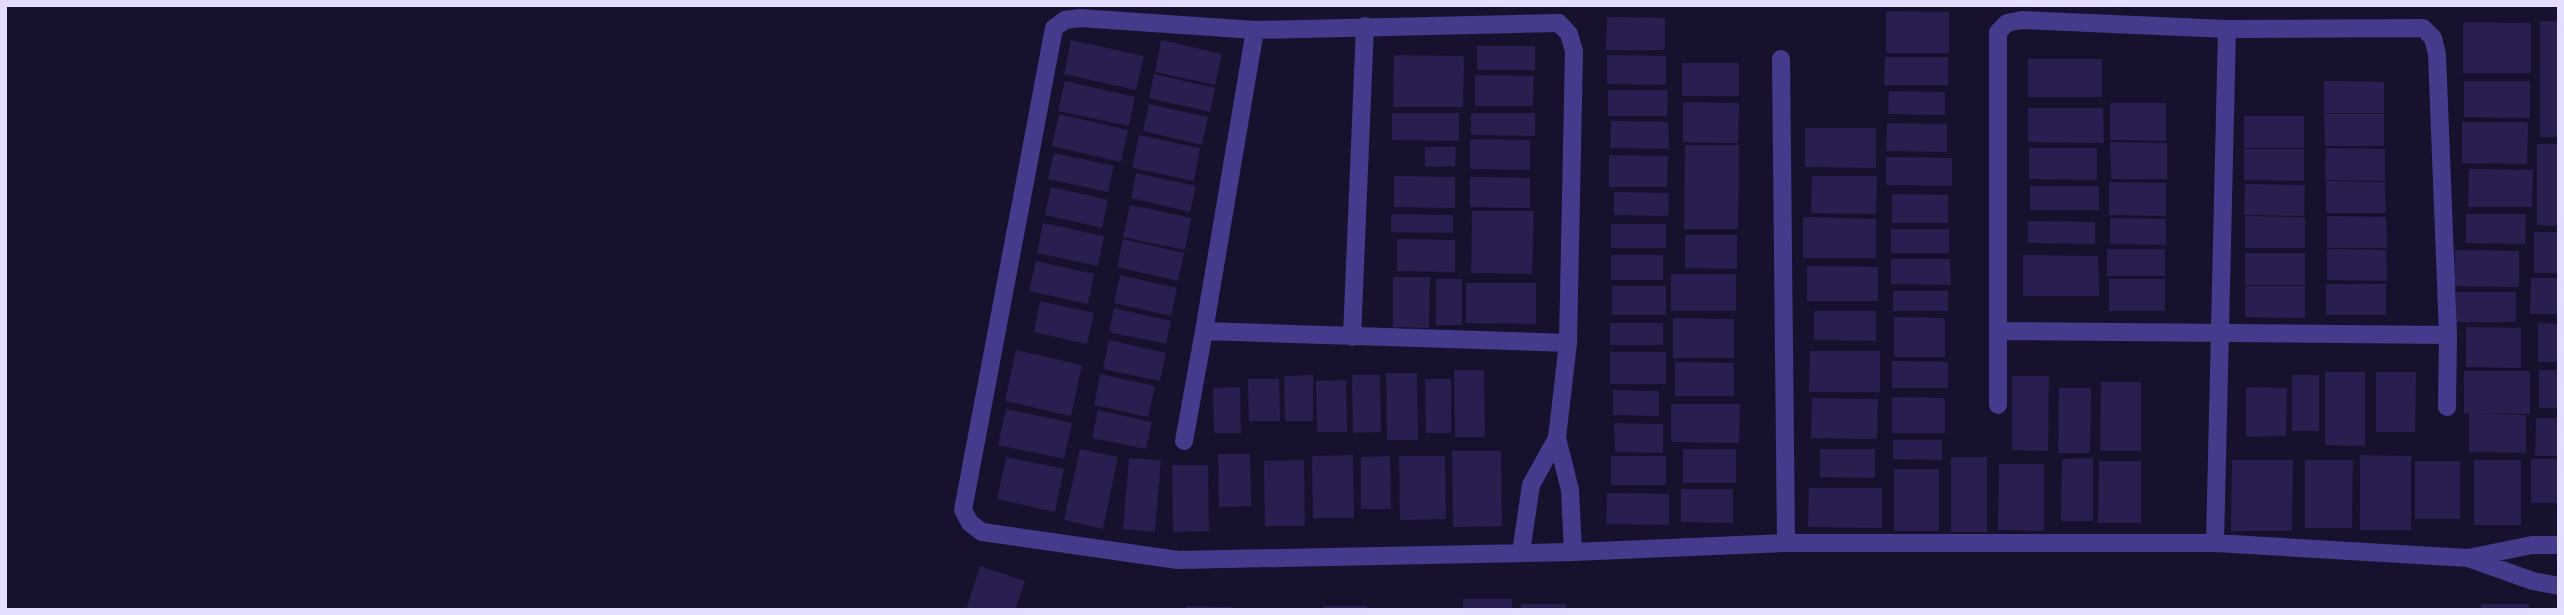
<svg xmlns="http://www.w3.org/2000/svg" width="2564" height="615" font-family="Overpass,sans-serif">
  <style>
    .building { fill: #2a1d4f }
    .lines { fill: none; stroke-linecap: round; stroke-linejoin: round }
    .minor { stroke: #443b8d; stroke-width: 18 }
  </style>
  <rect width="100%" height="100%" fill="#18112d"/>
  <path class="building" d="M1886 11 1949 12V53H1886Z
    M1607 17 1665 18V50H1606Z
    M2540 21H2559V137H2540Z
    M2463 22 2531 23V73H2463Z
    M1071 40 1144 56 1136 90 1064 74Z
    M1161 40 1222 54 1215 85 1155 72Z
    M1477 46H1535V70H1477Z
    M1394 55 1464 56 1463 107H1393Z
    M1607 55 1666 56V85L1607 84Z
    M1885 57H1948V85H1884Z
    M2028 59H2102V97H2028Z
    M1682 63H1739V96H1682Z
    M1154 74 1215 88 1210 112 1149 98Z
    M1475 75 1534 76 1533 106H1475Z
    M1065 81 1135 97 1129 126 1058 111Z
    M2324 81 2384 82V113H2324Z
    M2464 81H2530V118L2464 117Z
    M1608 90H1668L1667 116H1608Z
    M1889 91 1945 92V115L1888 114Z
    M1683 102 1739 103 1738 143 1683 142Z
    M2110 103H2166V141L2110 140Z
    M1149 104 1208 117 1202 145 1143 131Z
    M2028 108H2103L2104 143 2028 142Z
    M1392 113H1459V141L1392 140Z
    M1471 113H1535V136L1471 135Z
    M1059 114 1128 130 1121 162 1052 146Z
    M2324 114H2384V146H2325Z
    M2244 116H2304V148H2244Z
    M1611 121 1668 122 1669 149 1610 148Z
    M2462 122H2528L2527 164 2462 163Z
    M1887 123 1947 124V152L1886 151Z
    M1805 128H1876V168L1805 167Z
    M1139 135 1200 148 1194 181 1132 168Z
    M1470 139 1530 140V170L1470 169Z
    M2110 142 2167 143V179H2111Z
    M2537 144H2559V226L2537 225Z
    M1685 145H1739L1738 229H1684Z
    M1425 147H1456L1455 166 1425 167Z
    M2029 148H2097V180L2029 179Z
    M2326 148 2385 149V181L2325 180Z
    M2244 149H2304V181L2244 180Z
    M1054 153 1114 166 1108 192 1048 179Z
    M1609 155 1668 156 1667 187H1609Z
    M1886 157 1952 158V186L1886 185Z
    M2469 169 2533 170 2532 207H2468Z
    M1136 173 1196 186 1190 212 1131 198Z
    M1394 176 1455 177V208L1394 207Z
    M1812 176H1877L1876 214 1811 213Z
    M1470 177 1530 178V208L1470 207Z
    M2326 181 2385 182 2386 213H2326Z
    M2109 182 2166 183V216L2109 215Z
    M2245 184 2305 185 2304 216 2244 215Z
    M2030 186H2099V210H2030Z
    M1051 187 1108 200 1102 228 1045 215Z
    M1614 192 1669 193 1668 216 1614 215Z
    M1892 194 1948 195V223H1892Z
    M1130 205 1191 218 1185 250 1123 237Z
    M1472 211H1534L1532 274 1471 273Z
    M1391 214 1453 215V233L1391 232Z
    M2466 214H2526L2525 244 2466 243Z
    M2245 216 2305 217V248H2245Z
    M2327 216 2386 217 2387 248H2327Z
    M1803 217 1876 219V258H1803Z
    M2110 218 2166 219V245L2110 244Z
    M2028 221 2095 222V244L2028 243Z
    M1043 223 1104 236 1098 266 1037 253Z
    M1611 224H1666V248H1611Z
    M1891 229H1949V253H1891Z
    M2534 232H2559V273H2534Z
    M1685 235H1737V269L1685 268Z
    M1123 239 1184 253 1178 281 1117 267Z
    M1397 239 1455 240V272L1397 271Z
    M2107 249H2165V276H2107Z
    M2327 249 2386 250 2387 281 2327 280Z
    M2455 250 2519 251V287L2454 286Z
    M2245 253H2305V285H2245Z
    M1611 255H1663V280H1611Z
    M2023 255 2098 256 2099 296H2023Z
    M1891 259H1950L1951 285 1891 284Z
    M1036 261 1094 274 1088 304 1029 291Z
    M1807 266 1878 267V301H1807Z
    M1671 274H1736V311H1671Z
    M1120 275 1177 288 1171 316 1114 303Z
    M1393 277H1430L1429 328 1393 327Z
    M2531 278H2559V314H2530Z
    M1436 279H1462V325H1436Z
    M2109 279H2165V311H2109Z
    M1466 283H1536V324L1466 323Z
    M2326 284H2386V315H2326Z
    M1612 286H1666V315H1612Z
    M2245 286H2305V318L2245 317Z
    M1893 291H1948V311H1893Z
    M2456 292H2516V322H2456Z
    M1040 301 1094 313 1087 344 1034 332Z
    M1114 308 1171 321 1166 344 1109 332Z
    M1814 311H1876V341L1814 340Z
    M1894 317 1945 318V357H1894Z
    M1673 318 1734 319V358H1673Z
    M1610 323H1663V345H1610Z
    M2538 323 2559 324V362H2538Z
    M2466 327 2521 328V368L2466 367Z
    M1109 340 1166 353 1160 381 1103 369Z
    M1016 350 1082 365 1071 416 1005 401Z
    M1810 351H1880V392H1809Z
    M1610 352H1666V384H1610Z
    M1892 361 1948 362V388H1892Z
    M1675 362 1734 363V396H1675Z
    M1454 370H1484L1485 437H1455Z
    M2539 370H2559V408H2539Z
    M2464 371H2530V414L2472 413 2526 415V453L2469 452V413H2464Z
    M2325 372H2365V446L2325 445Z
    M2376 372H2416L2415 432H2376Z
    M1386 373H1417L1418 440H1387Z
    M1100 374 1155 386 1148 417 1094 405Z
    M1313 375V421H1285L1284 376Z
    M1352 375H1380L1381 432 1353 433Z
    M2292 375H2319V431H2292Z
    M2012 376H2049L2048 451 2012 450Z
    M1248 379H1279L1280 421H1249Z
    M1425 379H1451V433H1426Z
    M1346 380 1347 432H1317L1316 381Z
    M2101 382H2141V451H2100Z
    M1240 387 1241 433H1214L1213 388Z
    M2246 387 2287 388 2286 436 2246 437Z
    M2059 388H2091L2090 453H2058Z
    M1613 390 1659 391V416L1613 415Z
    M1892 397 1945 398V433H1892Z
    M1812 398 1878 399 1877 439 1811 438Z
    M1671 404H1740L1739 443 1671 442Z
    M1006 409 1072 423 1064 459 998 445Z
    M1098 410 1152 422 1146 449 1092 438Z
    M2536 418H2559V456H2535Z
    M1614 423 1663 424V453L1615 452Z
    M1893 440H1942V460L1893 459Z
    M1080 449 1118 457 1103 529 1064 520Z
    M1683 449H1736V483H1683Z
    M1820 449H1875V478L1820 477Z
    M1452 451H1501L1502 526 1453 527Z
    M1218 454H1250L1251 506 1219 507Z
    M1353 455 1354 518H1313L1312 456Z
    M2360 455 2411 456V530H2360Z
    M1390 456 1391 509H1361V457Z
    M1399 456H1445L1446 519 1400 520Z
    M1611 456H1666V485H1611Z
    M1006 457 1064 469 1055 512 997 499Z
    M1951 457H1987V532H1951Z
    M1129 458 1161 460 1155 532 1123 529Z
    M2093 458V521H2061L2062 459Z
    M2531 459H2559V503H2531Z
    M1304 460 1305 526H1265L1264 461Z
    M2232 460H2293L2292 531H2231Z
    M2305 460H2353L2352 528H2305Z
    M2474 460H2521V525H2474Z
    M2099 461H2141V523H2098Z
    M2415 461H2460V519H2415Z
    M1999 464H2044V531L1998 530Z
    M1172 465H1208L1209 531 1173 532Z
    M1894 469H1939V531H1894Z
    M1809 488H1882V528L1808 527Z
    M1681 489H1733V523L1681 522Z
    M1607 493 1669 494V525L1606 524Z
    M980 566 1025 581 1015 610H966Z
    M1463 599H1512V610H1463Z
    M1521 604H1566V610H1521Z
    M2481 604H2529V610H2481Z
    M1186 606 1232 607V610H1186Z
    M1323 606H1367V610H1323Z"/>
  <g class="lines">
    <path class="minor" d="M1255 30 1204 331 1568 343
      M1781 59 1786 543
      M1999 331 2448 335
      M1352 337 1365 26
      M1998 405V32L2007 23 2022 20 2227 29 2423 28 2433 38 2437 54 2448 335 2447 407
      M1184 441 1204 331
      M2215 543 2227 29
      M1521 552 1531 485 1557 438
      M1573 552 1570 490 1557 438 1568 343 1574 51 1569 34 1559 23 1255 30 1080 18 1065 20 1054 28 963 510 970 523 982 532 1178 560 1573 552 1786 543H2215L2468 558 2532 545H2559
      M2468 558 2533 581 2559 586"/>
  </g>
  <rect width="2564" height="615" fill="none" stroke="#e4ddff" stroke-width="14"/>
</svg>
